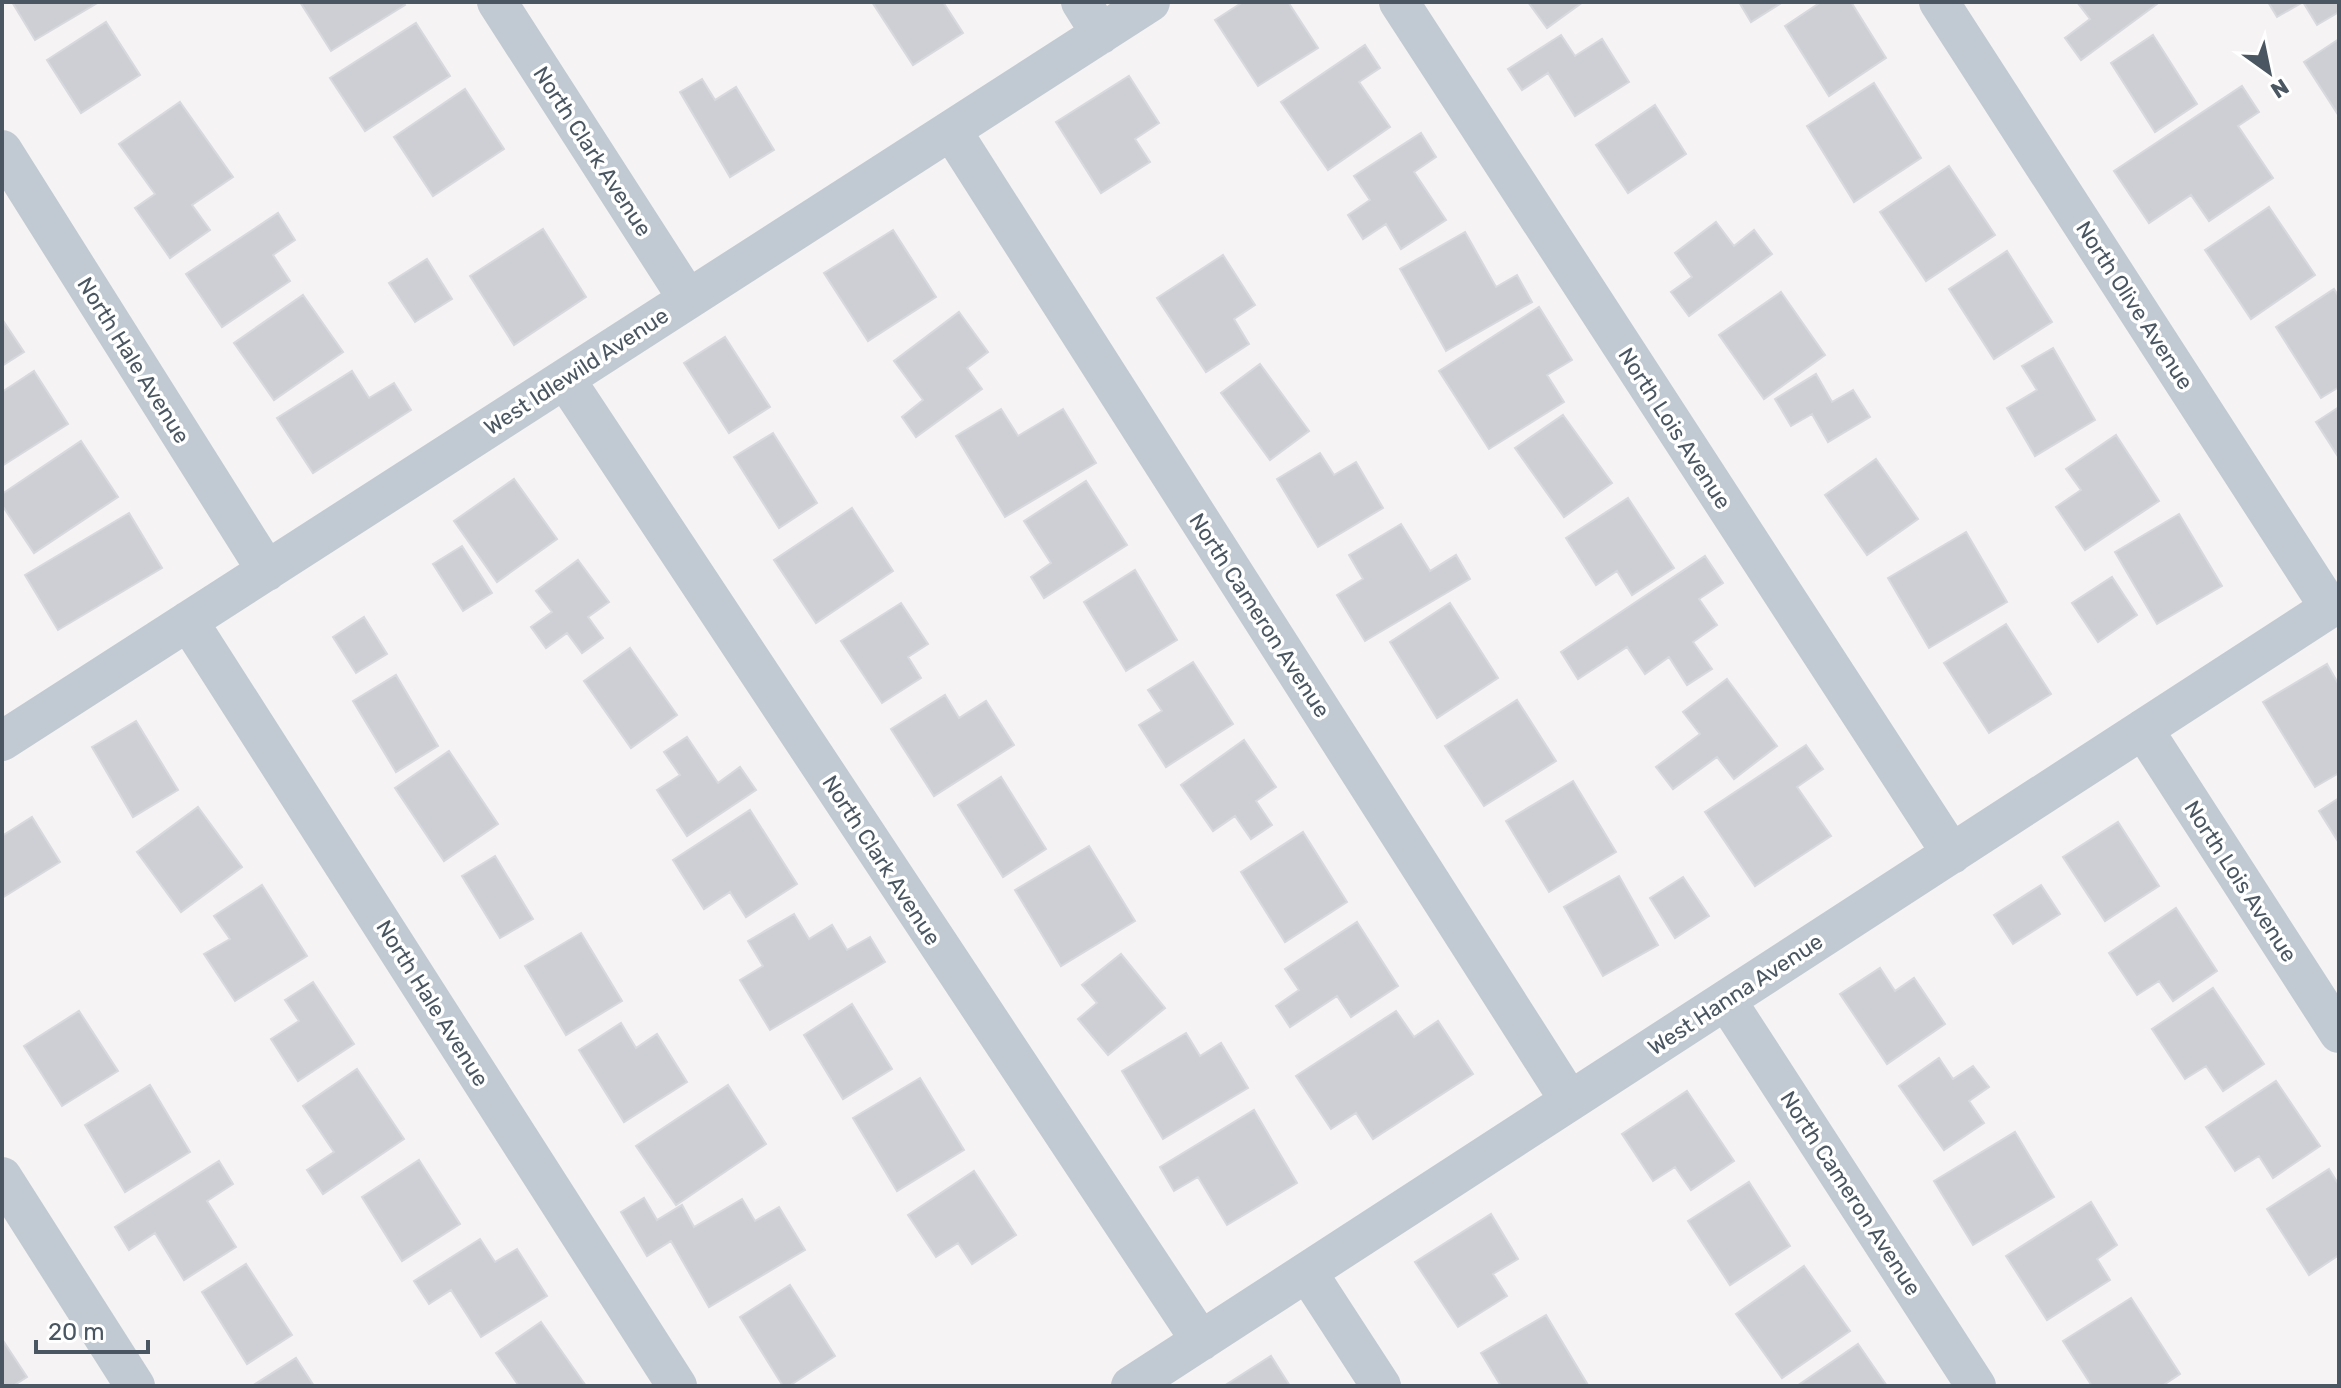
<svg xmlns="http://www.w3.org/2000/svg" width="2341" height="1388" font-family="Rubik,sans-serif">
  <style>
    .building { fill: #cdcfd5; stroke: #d7d9de; stroke-width: 2 }
    .lines { fill: none; stroke-linecap: round; stroke-linejoin: round }
    .minor { stroke: #c1cad2; stroke-width: 40 }
    .labels { text-anchor: middle; stroke-width: 7; stroke-linejoin: round; paint-order: stroke }
    .street-label { font-size: 22px; fill: #4a5661; stroke: #fff }
  </style>
  <rect width="100%" height="100%" fill="#f5f3f3"/>
  <path class="building" d="M12 2H99L35 40Z
    M300 2H403L405 5 331 51Z
    M872 2H943L963 33 913 65Z
    M1243 2H1288L1318 48 1258 86 1215 20Z
    M1528 2H1583L1547 28Z
    M1739 2H1783L1751 22Z
    M1821 2H1851L1886 58 1829 96 1785 26Z
    M2077 2H2156L2157 4 2081 60 2065 38 2090 19Z
    M2268 2H2303L2277 17Z
    M2303 2H2339V12L2317 25Z
    M106 22 140 75 81 113 47 60Z
    M416 23 450 76 365 131 330 78Z
    M1561 35 1575 56 1602 39 1629 82 1575 116 1548 73 1522 90 1508 69Z
    M2153 35 2197 104 2155 132 2111 63Z
    M2339 39V116L2304 62Z
    M1365 45 1380 68 1359 82 1390 127 1328 170 1281 102Z
    M1129 76 1159 123 1135 139 1150 162 1101 193 1056 122Z
    M702 79 715 100 736 87 774 150 730 177 680 92Z
    M1874 83 1921 158 1854 202 1807 126Z
    M2242 86 2259 112 2238 126 2273 178 2209 221 2191 195 2149 223 2114 171Z
    M465 89 504 149 433 196 394 137Z
    M180 102 233 177 192 205 210 230 170 258 135 208 155 194 119 144Z
    M1655 105 1686 154 1628 193 1596 145Z
    M1421 133 1436 157 1414 172 1446 220 1401 249 1386 224 1363 239 1348 215 1370 200 1354 176Z
    M1949 166 1995 235 1926 281 1880 212Z
    M2269 207 2315 275 2251 319 2205 250Z
    M278 213 295 240 273 255 290 281 222 327 186 274Z
    M1716 222 1734 246 1754 230 1772 254 1689 316 1671 292 1692 277 1675 253Z
    M543 229 586 297 514 345 470 276Z
    M893 230 936 297 868 341 824 273Z
    M1465 232 1496 287 1517 275 1532 302 1446 351 1400 269Z
    M2007 251 2052 322 1994 359 1949 289Z
    M1223 255 1255 305 1234 319 1249 344 1206 372 1157 298Z
    M427 259 452 299 415 322 389 283Z
    M2334 289 2339 297V387L2321 398 2276 327Z
    M1781 292 1825 355 1764 399 1719 335Z
    M303 295 343 352 274 400 234 343Z
    M1539 307 1572 360 1547 375 1564 402 1489 449 1439 371Z
    M959 312 988 352 967 368 982 389 916 437 902 417 923 400 894 361Z
    M2 319 24 352 2 366Z
    M725 337 770 407 729 433 684 363Z
    M2053 348 2095 420 2035 456 2007 408 2037 390 2022 366Z
    M1260 364 1309 431 1270 460 1221 393Z
    M34 371 68 424 2 466V392Z
    M352 371 369 398 394 383 411 410 313 473 277 418Z
    M1816 374 1832 402 1853 390 1870 417 1828 442 1812 414 1791 426 1775 399Z
    M2339 407V458L2316 422Z
    M1001 409 1018 436 1063 409 1096 463 1005 517 956 436Z
    M1563 415 1612 483 1564 517 1515 448Z
    M773 433 817 503 779 528 734 457Z
    M2116 435 2159 501 2085 550 2056 507 2081 490 2066 469Z
    M81 441 118 497 34 553 2 505V494Z
    M1320 453 1334 475 1356 462 1383 508 1318 547 1277 479Z
    M1876 459 1918 519 1867 555 1825 495Z
    M514 479 557 539 497 582 454 521Z
    M1086 481 1127 545 1044 598 1031 577 1051 563 1024 521Z
    M1628 498 1674 568 1632 595 1617 571 1596 585 1566 538Z
    M852 508 893 571 816 623 774 560Z
    M129 513 162 568 58 630 25 575Z
    M2179 514 2222 586 2157 624 2115 552Z
    M1401 524 1430 571 1456 555 1470 579 1365 641 1337 595 1363 579 1349 555Z
    M1966 532 2007 602 1929 648 1888 578Z
    M462 546 492 593 463 611 433 564Z
    M1705 556 1723 583 1699 599 1717 625 1693 642 1712 669 1687 685 1669 657 1645 674 1627 647 1578 679 1561 652Z
    M578 560 609 602 588 617 603 638 582 653 567 633 546 648 531 627 552 612 536 591Z
    M1135 570 1177 640 1126 671 1084 602Z
    M2112 577 2137 615 2098 642 2072 603Z
    M901 603 928 644 908 657 921 678 882 703 841 641Z
    M1450 603 1498 678 1437 718 1390 642Z
    M364 617 387 654 356 673 333 637Z
    M2006 624 2051 694 1989 733 1944 663Z
    M630 648 677 715 631 748 584 681Z
    M1193 662 1233 724 1166 767 1139 725 1162 711 1148 690Z
    M2327 664 2339 685V773L2315 787 2263 702Z
    M396 675 438 746 396 772 353 701Z
    M1727 679 1777 746 1734 779 1717 757 1673 789 1656 767 1700 734 1683 712Z
    M945 695 959 718 986 701 1014 745 934 796 891 729Z
    M1517 700 1556 761 1484 806 1445 746Z
    M136 721 178 790 133 817 92 747Z
    M687 737 718 783 740 767 756 790 687 836 657 790 680 775 664 752Z
    M1244 740 1276 787 1256 801 1272 825 1251 839 1235 816 1213 831 1181 785Z
    M1806 745 1823 769 1797 787 1831 836 1755 886 1705 812Z
    M449 751 498 824 444 861 395 788Z
    M1001 777 1046 849 1003 877 958 805Z
    M1573 781 1616 852 1549 892 1506 821Z
    M2339 798V843L2319 811Z
    M198 807 242 867 181 912 137 852Z
    M750 810 797 884 746 917 730 892 704 909 673 860Z
    M32 817 60 862 2 898V836Z
    M2118 822 2159 886 2105 921 2063 857Z
    M1303 832 1347 902 1285 942 1241 872Z
    M1089 846 1135 921 1061 966 1015 890Z
    M495 856 533 919 500 938 462 876Z
    M1619 876 1658 945 1603 976 1564 907Z
    M1683 877 1709 916 1675 938 1650 898Z
    M262 885 307 956 235 1001 204 954 230 939 214 916Z
    M2041 885 2060 914 2013 944 1994 915Z
    M2176 908 2217 971 2173 1001 2159 981 2137 995 2109 953Z
    M794 914 809 939 832 925 847 950 870 937 885 962 770 1030 740 980 763 966 748 941Z
    M1357 922 1398 986 1351 1017 1337 996 1290 1027 1276 1006 1299 990 1285 969Z
    M581 933 622 1001 566 1035 525 966Z
    M1121 954 1165 1008 1108 1055 1078 1019 1097 1003 1082 985Z
    M1880 968 1895 991 1914 978 1945 1024 1887 1064 1840 994Z
    M313 982 354 1044 298 1081 271 1039 299 1021 285 1000Z
    M2213 988 2264 1064 2223 1091 2206 1066 2185 1079 2152 1029Z
    M852 1004 892 1069 843 1099 804 1035Z
    M79 1011 118 1071 62 1106 24 1046Z
    M1396 1011 1414 1037 1438 1021 1473 1074 1373 1139 1356 1113 1331 1129 1296 1076Z
    M621 1023 636 1048 657 1034 687 1082 624 1122 579 1050Z
    M1186 1033 1200 1056 1221 1043 1248 1088 1163 1139 1122 1071Z
    M1939 1058 1953 1079 1973 1066 1989 1087 1969 1101 1984 1123 1944 1150 1899 1086Z
    M357 1069 404 1139 323 1194 307 1170 334 1152 303 1106Z
    M920 1078 964 1150 897 1191 853 1118Z
    M2276 1081 2320 1146 2273 1178 2259 1156 2235 1171 2206 1127Z
    M150 1085 190 1152 125 1192 85 1125Z
    M728 1085 766 1144 676 1205 636 1146Z
    M1687 1091 1734 1161 1691 1190 1675 1167 1653 1181 1622 1134Z
    M1254 1110 1297 1183 1227 1225 1198 1177 1174 1191 1160 1167Z
    M2015 1132 2054 1197 1973 1245 1934 1181Z
    M419 1160 460 1224 402 1261 362 1197Z
    M219 1161 233 1184 207 1201 236 1247 184 1280 155 1233 129 1250 115 1227Z
    M2329 1169 2339 1185V1255L2309 1275 2267 1209Z
    M974 1171 1016 1235 972 1264 958 1243 936 1257 908 1215Z
    M1749 1182 1790 1246 1730 1285 1688 1221Z
    M644 1198 657 1220 682 1205 694 1227 742 1199 755 1221 779 1207 805 1250 709 1307 671 1241 647 1256 621 1212Z
    M2091 1202 2117 1245 2097 1259 2110 1280 2047 1320 2006 1256Z
    M1491 1214 1518 1259 1493 1274 1507 1296 1458 1327 1415 1262Z
    M480 1239 495 1262 517 1249 547 1296 481 1337 451 1290 429 1304 414 1281Z
    M246 1264 292 1335 247 1364 202 1292Z
    M1804 1266 1850 1331 1782 1378 1736 1314Z
    M790 1285 835 1356 789 1386H783L740 1317Z
    M2131 1298 2180 1374 2162 1386H2092L2063 1341Z
    M1546 1315 1588 1385 1501 1386 1481 1353Z
    M541 1322 586 1386H519L496 1353Z
    M2 1339 27 1377 13 1386H2Z
    M1858 1344 1887 1386H1797Z
    M1271 1356 1290 1386H1224Z
    M296 1358 314 1386H252Z"/>
  <g class="lines">
    <path class="minor" d="M497 2 688 299
      M1081 2 1101 34
      M1399 2 1952 854
      M1939 2 2330 608
      M951 130 1570 1101
      M2 150 267 571
      M565 379 1201 1341
      M188 621 677 1386
      M2143 729 2339 1033
      M2 741 1150 2
      M1726 1000 1976 1386
      M2 1177 135 1386
      M1307 1272 1381 1386
      M1131 1386 2339 602"/>
  </g>
  <g class="labels">
    <g class="street-label">
      <text transform="translate(593 151) rotate(57)" y="8">North Clark Avenue</text>
      <text transform="translate(2135 305) rotate(57)" y="8">North Olive Avenue</text>
      <text transform="translate(134 360) rotate(58)" y="8">North Hale Avenue</text>
      <text transform="translate(576 371) rotate(-33)" y="8">West Idlewild Avenue</text>
      <text transform="translate(1675 428) rotate(57)" y="8">North Lois Avenue</text>
      <text transform="translate(1260 615) rotate(57)" y="8">North Cameron Avenue</text>
      <text transform="translate(882 860) rotate(57)" y="8">North Clark Avenue</text>
      <text transform="translate(2241 881) rotate(57)" y="8">North Lois Avenue</text>
      <text transform="translate(1735 994) rotate(-33)" y="8">West Hanna Avenue</text>
      <text transform="translate(433 1003) rotate(58)" y="8">North Hale Avenue</text>
      <text transform="translate(1851 1193) rotate(57)" y="8">North Cameron Avenue</text>
    </g>
  </g>
  <rect width="2341" height="1388" fill="none" stroke="#4a5661" stroke-width="8"/>
  <g transform="translate(2269 72) rotate(147)" stroke="#ffffff" stroke-width="6" paint-order="stroke">
  <path d="M0-6L14 30L0 20L-14 30Z" fill="#4a5661"/>
  <text y="-12" font-size="22" font-weight="bold" text-anchor="middle" fill="#4a5661">N</text>
  </g>
  <path d="M36 1340v12h112v-12" fill="none" stroke="#4a5661" stroke-width="4"/>
  <text x="48" y="1340" font-size="24" fill="#4a5661" stroke="#ffffff" stroke-width="6" paint-order="stroke">20 m</text>
</svg>
